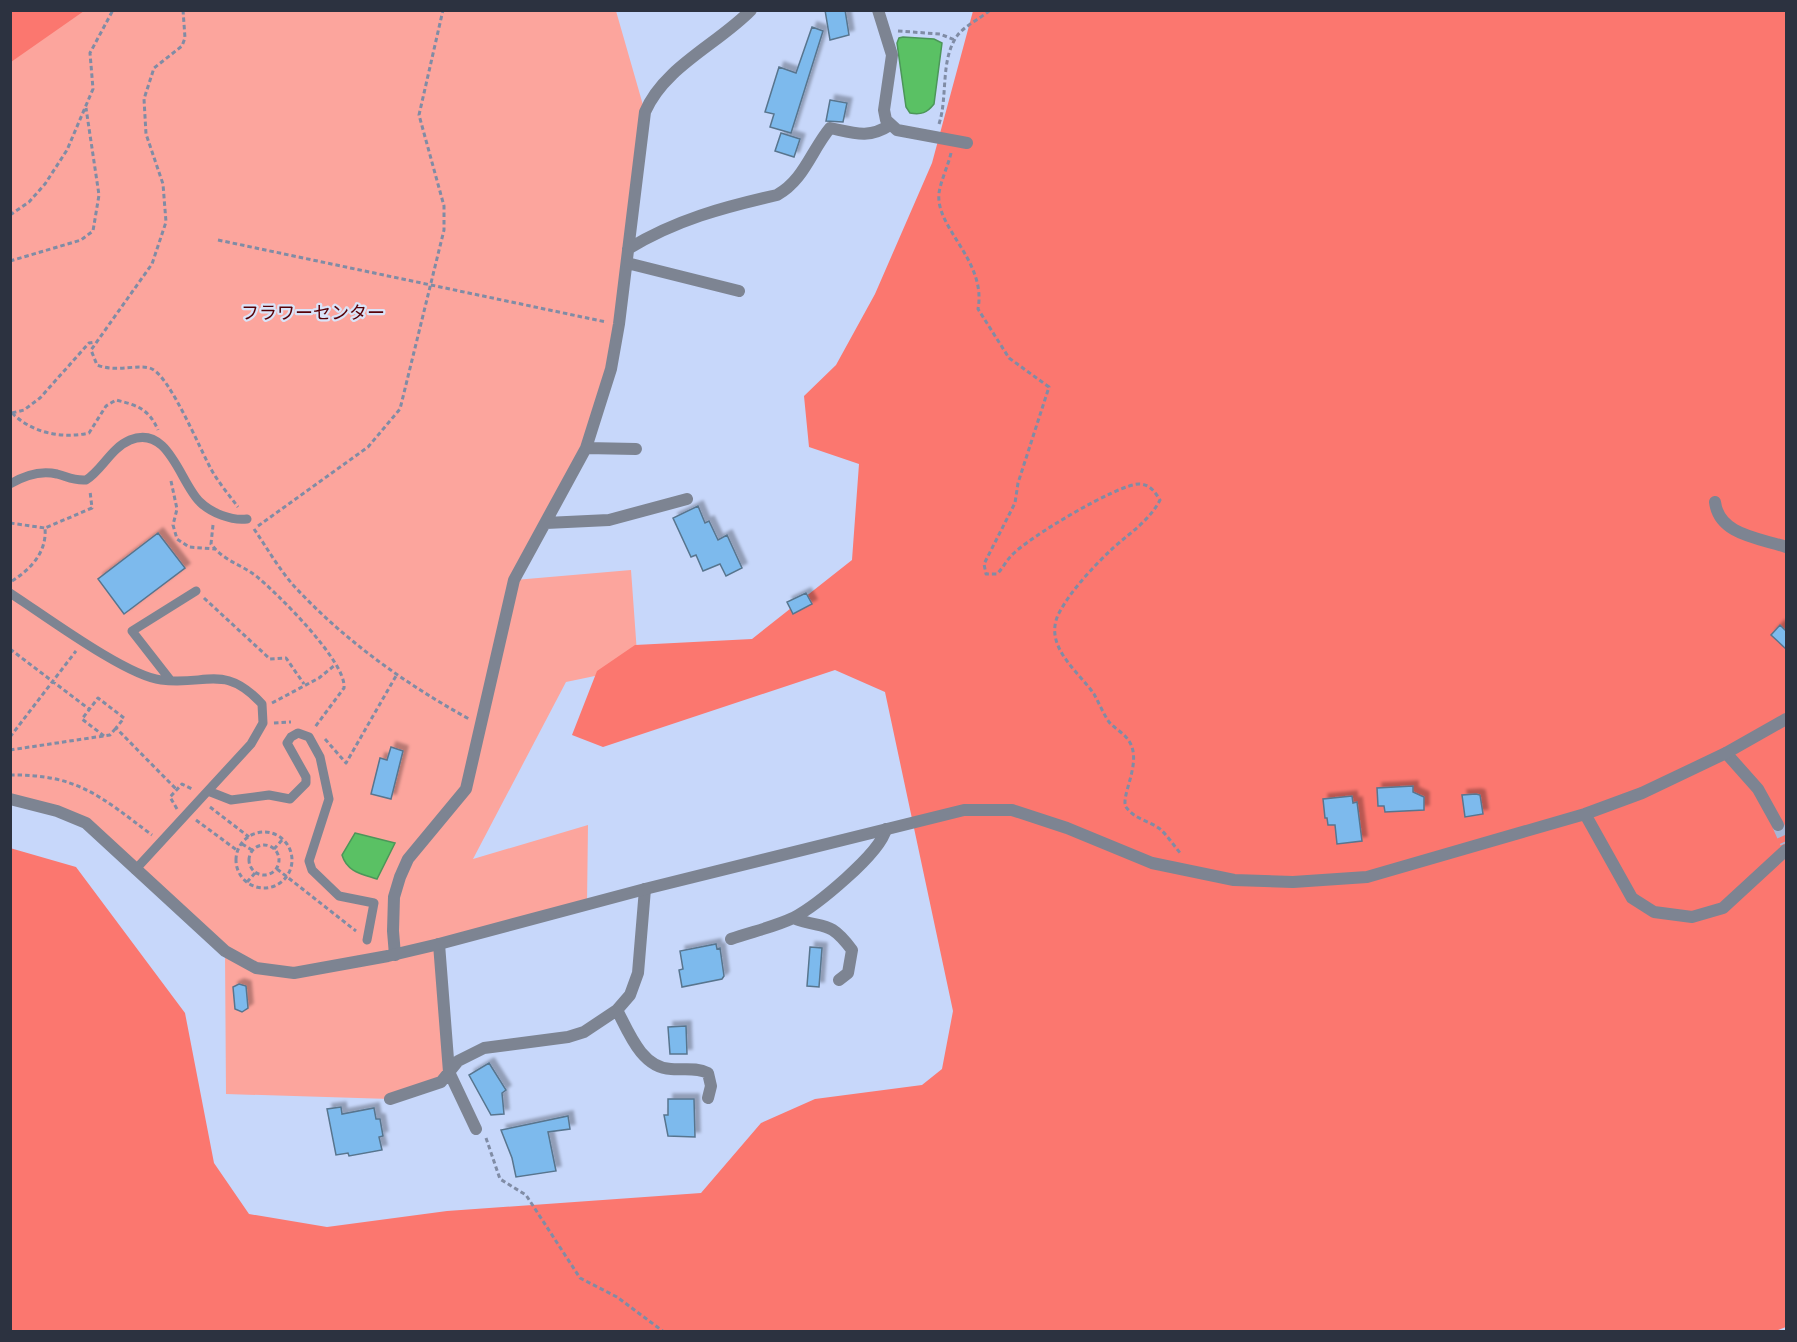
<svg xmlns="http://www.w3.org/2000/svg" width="1797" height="1342" font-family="'Space Grotesk','Noto Sans JP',sans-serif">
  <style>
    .green { fill: #fca59d }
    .forest { fill: #fb776f }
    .water { fill: #5ac164; stroke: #4c9659; stroke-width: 1.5 }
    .building { fill: #7dbaed; stroke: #58758e; stroke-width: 1.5; filter: url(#shadow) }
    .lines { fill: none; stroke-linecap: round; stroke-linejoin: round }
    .minor-tunnel { stroke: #a8b6d5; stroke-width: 12; stroke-dasharray: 12 6; stroke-linecap: butt }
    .path { stroke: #808ca5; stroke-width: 3; stroke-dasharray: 4.5 3; stroke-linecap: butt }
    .service { stroke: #7d8492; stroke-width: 9 }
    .minor { stroke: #7d8492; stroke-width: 12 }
    .tertiary { stroke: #7d8492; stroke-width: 12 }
    .labels { text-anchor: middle; stroke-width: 4.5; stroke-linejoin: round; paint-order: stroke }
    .park-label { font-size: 18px; fill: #570208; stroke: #dae4f9 }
  </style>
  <defs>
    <filter id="shadow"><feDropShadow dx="5" dy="-5" stdDeviation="1.5" flood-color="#0004"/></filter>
  </defs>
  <rect width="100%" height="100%" fill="#c7d7fa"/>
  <path class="green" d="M10 11H616L645 112 619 324 596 417 515 580 631 570 638 667 566 682 473 859 588 825 587 904 439 944 449 1072 390 1099 226 1094 225 951 86 823 11 799Z"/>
  <path class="forest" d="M11 10H84V11L11 62Z
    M973 11H1786V1327L1773 1332 11 1331 10 848 76 867 185 1013 214 1163 249 1214 327 1227 447 1211 701 1193 761 1123 815 1099 922 1085 942 1069 953 1011 885 692 835 670 603 747 572 735 597 671 635 645 752 639 852 560 859 464 809 447 804 396 836 365 875 294 932 163Z"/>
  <path class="water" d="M903 37 934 39 942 43 934 104C927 113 921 115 910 113L906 107 897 43 899 38Z
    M355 833 395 843 377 879C362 874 347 872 342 855Z"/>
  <path class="building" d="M825 10H845L849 35 830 40Z
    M812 27 823 31 791 133 770 127 774 114 765 112 779 67 796 73Z
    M830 100 847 103 843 122 826 121Z
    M781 133 800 139 794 157 775 151Z
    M698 506 705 523 709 521 718 540 727 535 742 568 726 576 720 564 703 571 696 555 691 557 673 518Z
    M158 533 185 568 124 614 98 579Z
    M806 593 812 604 793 614 787 602Z
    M1780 625 1786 631V649L1771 635Z
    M391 747 403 751 391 799 371 794 380 758 387 760Z
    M1413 786V792L1424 797V810L1385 812 1384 806H1378L1377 788Z
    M1476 794 1480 795 1483 814 1465 817 1462 795Z
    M1352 796 1353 803 1357 802 1362 841 1337 844 1335 825H1328L1327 818H1325L1323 799Z
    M716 944 717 949 720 948 724 976 722 979 682 987 679 970 683 969 680 951Z
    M810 947 822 948 819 987 807 986Z
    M239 984 246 986 248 1008 242 1012 235 1009 233 987Z
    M686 1026 687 1054H670L668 1027Z
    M489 1063 506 1090 502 1093 504 1114 491 1115 469 1075Z
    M668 1099H694L695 1137 668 1136 664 1115H668Z
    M341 1107 342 1114 374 1108 376 1119H380L383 1136 379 1137 382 1150 349 1156 348 1153 336 1155 327 1109Z
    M568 1116 570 1129 548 1132 556 1171 516 1177 512 1158 501 1130Z"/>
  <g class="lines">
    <path class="minor-tunnel" d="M1778 825 1786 843"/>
    <path class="path" d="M183 10 185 38 182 46 154 68 144 99 146 134 163 184 166 222 152 264 91 350 97 365C118 373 139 363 152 369 170 377 200 449 211 469 218 482 229 495 238 507
      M898 31 940 34 955 40
      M939 124C948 97 940 60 957 36 964 26 980 19 990 10
      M951 153C948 166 941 180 939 193 935 228 987 261 978 309L1009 358 1049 387 1018 483 1015 503 984 564 986 574H997C1003 568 1006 561 1011 556 1027 538 1118 484 1139 484 1150 484 1155 492 1160 500 1149 521 1131 532 1113 548 1094 566 1070 591 1058 615 1044 647 1078 671 1094 694 1099 703 1103 713 1109 722 1115 729 1124 733 1129 741 1143 762 1120 796 1126 807 1134 819 1150 821 1160 829 1168 836 1174 846 1181 854
      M10 215 29 202 45 184 67 150 93 89 90 53 113 10
      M218 240 606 322
      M10 261 81 240 93 231 99 195 86 108
      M12 413C32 433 62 439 89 433L106 406 116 400C137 405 149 409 158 430
      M12 413 24 410 40 398 89 343 95 342
      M171 481 177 509 173 525 177 539 189 547 215 549
      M10 523 45 528
      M213 525 211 544C225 562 239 563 256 576 276 592 347 662 344 688L315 727
      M258 526 368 447 400 409 444 230V206L419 115 443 10
      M254 529C267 548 279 569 294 586 344 640 404 683 469 719
      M12 581C31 569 47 552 45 528L92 508 90 491
      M204 598 270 659 286 658 304 684
      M10 649 89 709
      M272 703 319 678 335 665
      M274 723 291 722
      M104 736 82 719 98 698 124 718 116 728 177 790
      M10 737 76 651
      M325 739 346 763 396 676
      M10 750 110 735 116 728
      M10 775C78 774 101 797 152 835
      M210 807 249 837
      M177 809 170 797 182 784 194 790
      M196 820 238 851
      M236 860a28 28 0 1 1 56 0a28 28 0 1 1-56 0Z
      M242 844 252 850
      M249 860a15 15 0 1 1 30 0a15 15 0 1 1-30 0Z
      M274 849 282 840
      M277 869 356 931
      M247 882 255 873
      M486 1138 500 1179 526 1195 580 1278 617 1297 664 1332"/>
    <path class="service" d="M10 484C25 475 40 470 57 474 68 477 74 481 86 480 102 470 111 448 130 440 169 424 180 483 200 502 211 513 232 521 247 519
      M10 593C44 615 126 676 161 680 207 686 224 663 262 704L263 723 251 744 135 870
      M171 681 132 631 196 591
      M208 791 231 800 269 795 290 799 306 783V777L287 743 291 737 298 733 309 737 320 757 329 799 309 861 312 870 339 896 374 903 367 940"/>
    <path class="minor" d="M878 10 892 55 884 110 886 120 897 130 967 143
      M628 249C675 220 724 207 777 195 804 180 811 151 830 128 854 133 869 139 890 125
      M627 263 739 291
      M586 448 636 449
      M1715 502C1719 535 1759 538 1786 547
      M546 523 609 520 687 499
      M1726 753 1758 789 1778 825
      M793 918C824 930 828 918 852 950L848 973 839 980
      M731 939C751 932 774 927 793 918 816 906 880 854 886 829
      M439 944 449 1072 476 1129
      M395 955 393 931 394 897 400 877 408 859 466 789 514 580 586 448 611 369 619 324 645 112C664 67 718 44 751 10
      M617 1010C629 1033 642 1068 671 1069 684 1070 696 1067 708 1073L711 1086 708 1098
      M390 1099 441 1082 458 1061 484 1048 568 1037 584 1032 617 1010 630 995 638 973 645 889"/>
    <path class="tertiary" d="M10 799 57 811 86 823 225 951 256 968 294 973 388 956 439 944 645 889 964 810H1012L1067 828 1152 863 1234 880 1293 882 1367 877 1585 814 1642 793 1726 753 1786 719
      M1585 814 1632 898 1654 912 1692 917 1723 908 1786 850"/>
  </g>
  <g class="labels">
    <g class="park-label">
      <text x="313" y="319">フラワーセンター</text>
    </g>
  </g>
  <rect width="1797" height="1342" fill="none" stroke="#2c3240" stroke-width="24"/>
</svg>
